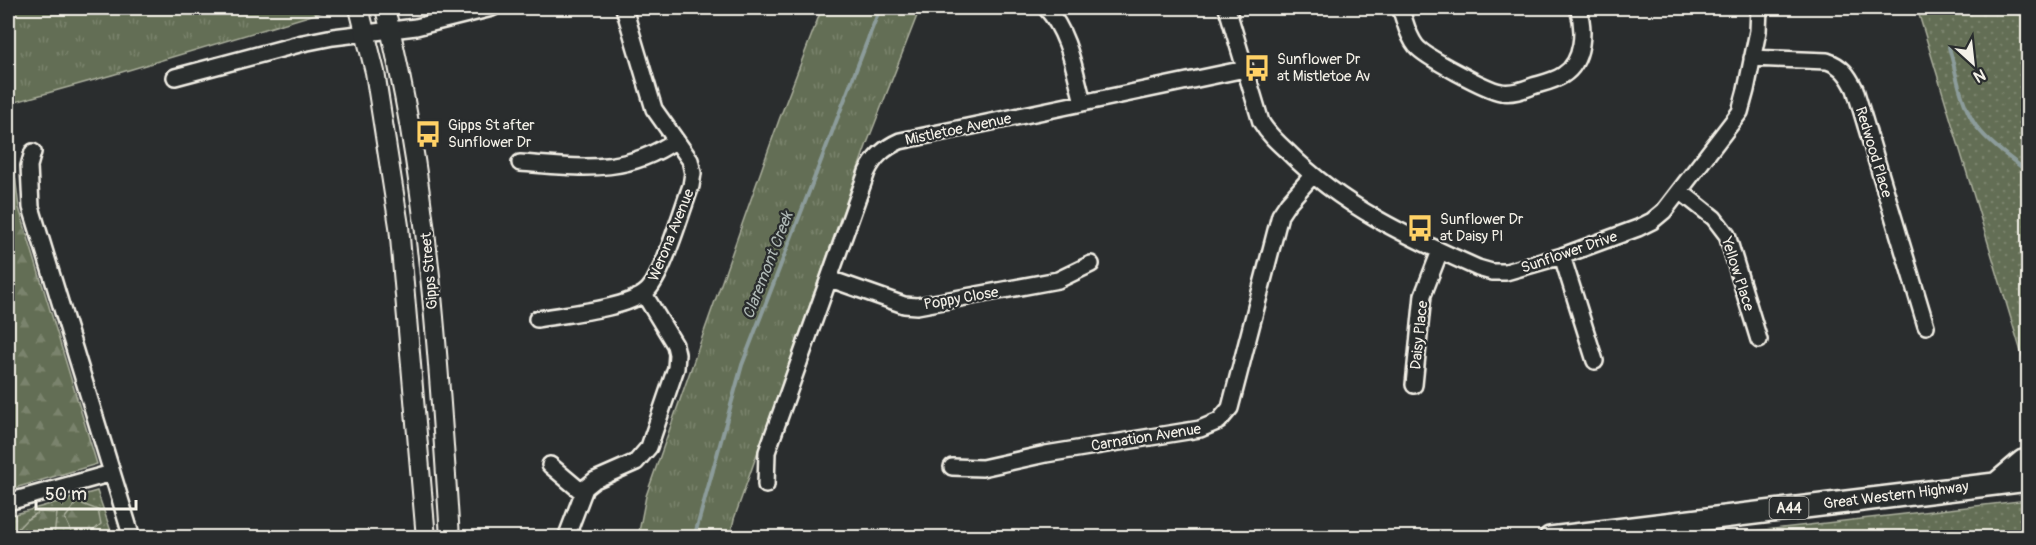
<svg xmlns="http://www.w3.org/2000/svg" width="2036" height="545" font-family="Pangolin,sans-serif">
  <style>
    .grass { fill: url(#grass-dots); stroke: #acb09e; stroke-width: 1.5 }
    .forest { fill: url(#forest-firs); stroke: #acb09e; stroke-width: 1.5 }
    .park { fill: url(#park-tufts); stroke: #acb09e; stroke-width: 1.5 }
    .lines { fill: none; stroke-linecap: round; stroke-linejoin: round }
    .stream { stroke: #8c9c9b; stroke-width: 4 }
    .minor-casing { stroke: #f4f1e8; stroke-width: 20 }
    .major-casing { stroke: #f4f1e8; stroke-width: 22 }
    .highway-casing { stroke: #f4f1e8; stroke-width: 26 }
    .minor { stroke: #2a2d2e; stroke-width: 15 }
    .major { stroke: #2a2d2e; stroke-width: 18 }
    .highway { stroke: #2a2d2e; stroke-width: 21 }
    .labels { text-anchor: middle; stroke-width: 4.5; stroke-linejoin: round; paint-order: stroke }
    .shield { fill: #2a2d2e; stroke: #b7b6b0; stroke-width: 1.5 }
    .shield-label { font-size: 14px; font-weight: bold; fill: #f4f1e8 }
    .poi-label { font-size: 15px; fill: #f4f1e8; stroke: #2a2d2e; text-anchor: start }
    .street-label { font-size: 15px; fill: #f4f1e8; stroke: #2a2d2e }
    .water-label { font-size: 16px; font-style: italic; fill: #aeb8b5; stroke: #2a2d2e }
  </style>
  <defs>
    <pattern id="grass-dots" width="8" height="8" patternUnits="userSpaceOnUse" patternTransform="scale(1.5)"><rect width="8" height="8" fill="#636e54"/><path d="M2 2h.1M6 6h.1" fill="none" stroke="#7a836d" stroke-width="1.8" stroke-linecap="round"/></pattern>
    <pattern id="forest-firs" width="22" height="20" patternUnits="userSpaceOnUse" patternTransform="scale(1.5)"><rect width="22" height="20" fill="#636e54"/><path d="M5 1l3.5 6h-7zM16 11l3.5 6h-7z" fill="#7a836d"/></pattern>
    <pattern id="park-tufts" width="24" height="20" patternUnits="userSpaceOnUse" patternTransform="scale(1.5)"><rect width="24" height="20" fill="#636e54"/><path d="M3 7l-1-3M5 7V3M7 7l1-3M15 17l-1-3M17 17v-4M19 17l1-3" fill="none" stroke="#7a836d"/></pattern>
  </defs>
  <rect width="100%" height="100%" fill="#2a2d2e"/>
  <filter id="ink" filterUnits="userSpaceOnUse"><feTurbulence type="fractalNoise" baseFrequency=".0167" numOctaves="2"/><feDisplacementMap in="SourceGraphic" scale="12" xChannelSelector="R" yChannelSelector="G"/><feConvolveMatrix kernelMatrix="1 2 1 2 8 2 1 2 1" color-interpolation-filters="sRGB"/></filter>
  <g filter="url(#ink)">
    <path class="grass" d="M1917 8H2028V375Z
      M97 491 113 537 8 538V516Z
      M2028 500V537L1887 538 1880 533 1864 538H1739L1738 533Z"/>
    <path class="forest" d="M8 136 11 142 19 208 97 464 8 490Z
      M77 502 98 510 101 524 86 537 72 533 65 518Z
      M39 512 57 513 54 535 51 537H10L26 520Z"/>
    <path class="park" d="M8 8H321L322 12 112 75 8 104Z
      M822 8H920L866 146 734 519 730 537H638L646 496 779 120Z"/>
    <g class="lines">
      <path class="stream" d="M1949 47C1956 72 1961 105 1976 126 1990 144 2011 159 2028 172
        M694 538 742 365 880 8"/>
      <defs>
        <path id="minor" d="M1046 8C1069 33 1074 69 1083 102
          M1227 8 1261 122C1268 134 1278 143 1288 152 1341 206 1410 238 1478 268L1492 272H1506L1562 256 1638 228 1652 221 1664 211 1740 112 1746 90 1758 31 1759 8
          M1400 8C1405 20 1407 35 1416 46 1425 57 1487 90 1501 92 1512 94 1523 90 1533 86 1543 83 1554 81 1563 75 1584 62 1585 29 1578 8
          M1752 58 1827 61C1842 66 1848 75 1855 89L1926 326
          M175 77 303 43 333 37 416 27 492 8
          M33 152 29 166 31 207 132 538
          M520 163C578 167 625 176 676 140
          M1680 191 1714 218 1727 235 1759 340
          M1562 256 1595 361
          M830 279 904 305 917 306 1058 280 1091 264
          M537 319C565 314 627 309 647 291 663 276 682 209 691 186L693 173 690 160 654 109 624 8
          M1414 385 1423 295 1440 251
          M550 465 582 492
          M952 467 982 468 1046 454 1200 429 1219 421 1230 408 1280 215 1288 203 1312 176
          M766 485 767 452 867 172C874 157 884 148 900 141L1245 69
          M8 502 112 473
          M566 538 585 488 595 480 636 462 649 447 676 368 677 354 675 345 644 294"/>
        <path id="major" d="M359 8 375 72 399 226 426 538
          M385 8C428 181 439 360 450 538"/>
        <path id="highway" d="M1997 483 2023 461 2028 460
          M1550 538 2028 480"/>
      </defs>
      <use href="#minor" class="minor-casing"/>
      <use href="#major" class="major-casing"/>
      <use href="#highway" class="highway-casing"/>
      <use href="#minor" class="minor"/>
      <use href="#major" class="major"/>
      <use href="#highway" class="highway"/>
    </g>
  </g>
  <defs>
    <symbol id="bus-bare" viewBox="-9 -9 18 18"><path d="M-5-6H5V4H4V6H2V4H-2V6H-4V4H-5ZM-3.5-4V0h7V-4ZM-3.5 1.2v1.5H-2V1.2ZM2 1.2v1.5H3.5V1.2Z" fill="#ffd166" stroke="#2a2d2e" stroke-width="2.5" paint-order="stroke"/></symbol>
  </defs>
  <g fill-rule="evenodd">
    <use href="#bus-bare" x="1238" y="49" width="38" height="38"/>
    <use href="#bus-bare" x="409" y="115" width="38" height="38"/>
    <use href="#bus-bare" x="1401" y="209" width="38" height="38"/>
  </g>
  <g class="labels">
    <rect class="shield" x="1769.5" y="497" width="39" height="22" rx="4.5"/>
    <g class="shield-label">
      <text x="1789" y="513">A44</text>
    </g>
    <g class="poi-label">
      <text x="1277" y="64">Sunflower Dr<tspan x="1277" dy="17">at Mistletoe Av</tspan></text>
      <text x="448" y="130">Gipps St after<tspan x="448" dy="17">Sunflower Dr</tspan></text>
      <text x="1440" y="224">Sunflower Dr<tspan x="1440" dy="17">at Daisy Pl</tspan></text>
    </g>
    <g class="street-label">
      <text transform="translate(958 129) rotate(-12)" y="5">Mistletoe Avenue</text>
      <text transform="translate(1874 152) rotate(73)" y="5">Redwood Place</text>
      <text transform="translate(671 235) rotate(-68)" y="5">Werona Avenue</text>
      <text transform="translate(1569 252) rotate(-19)" y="5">Sunflower Drive</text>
      <text transform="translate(429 271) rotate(-95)" y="5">Gipps Street</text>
      <text transform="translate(1738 274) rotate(72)" y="5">Yellow Place</text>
      <text transform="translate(961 298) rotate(-10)" y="5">Poppy Close</text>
      <text transform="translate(1419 335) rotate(-84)" y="5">Daisy Place</text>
      <text transform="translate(1146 437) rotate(-9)" y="5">Carnation Avenue</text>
      <text transform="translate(1896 495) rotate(-7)" y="5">Great Western Highway</text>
    </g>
    <g class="water-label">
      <text transform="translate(767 265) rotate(-69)" y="6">Claremont Creek</text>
    </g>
  </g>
  <rect width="2036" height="545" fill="none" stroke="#2a2d2e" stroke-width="30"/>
  <rect x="15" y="15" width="2006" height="515" fill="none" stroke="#f4f1e8" stroke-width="2" filter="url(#ink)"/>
  <g transform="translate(1973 63) rotate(153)" stroke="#2a2d2e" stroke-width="4.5" paint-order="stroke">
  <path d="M0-4.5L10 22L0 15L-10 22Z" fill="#f4f1e8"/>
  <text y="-9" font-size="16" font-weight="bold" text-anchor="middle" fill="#f4f1e8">N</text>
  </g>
  <path d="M36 500v9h100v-9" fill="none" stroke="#f4f1e8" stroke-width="3"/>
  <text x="45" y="500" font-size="18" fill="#f4f1e8" stroke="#2a2d2e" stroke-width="4.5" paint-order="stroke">50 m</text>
</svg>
